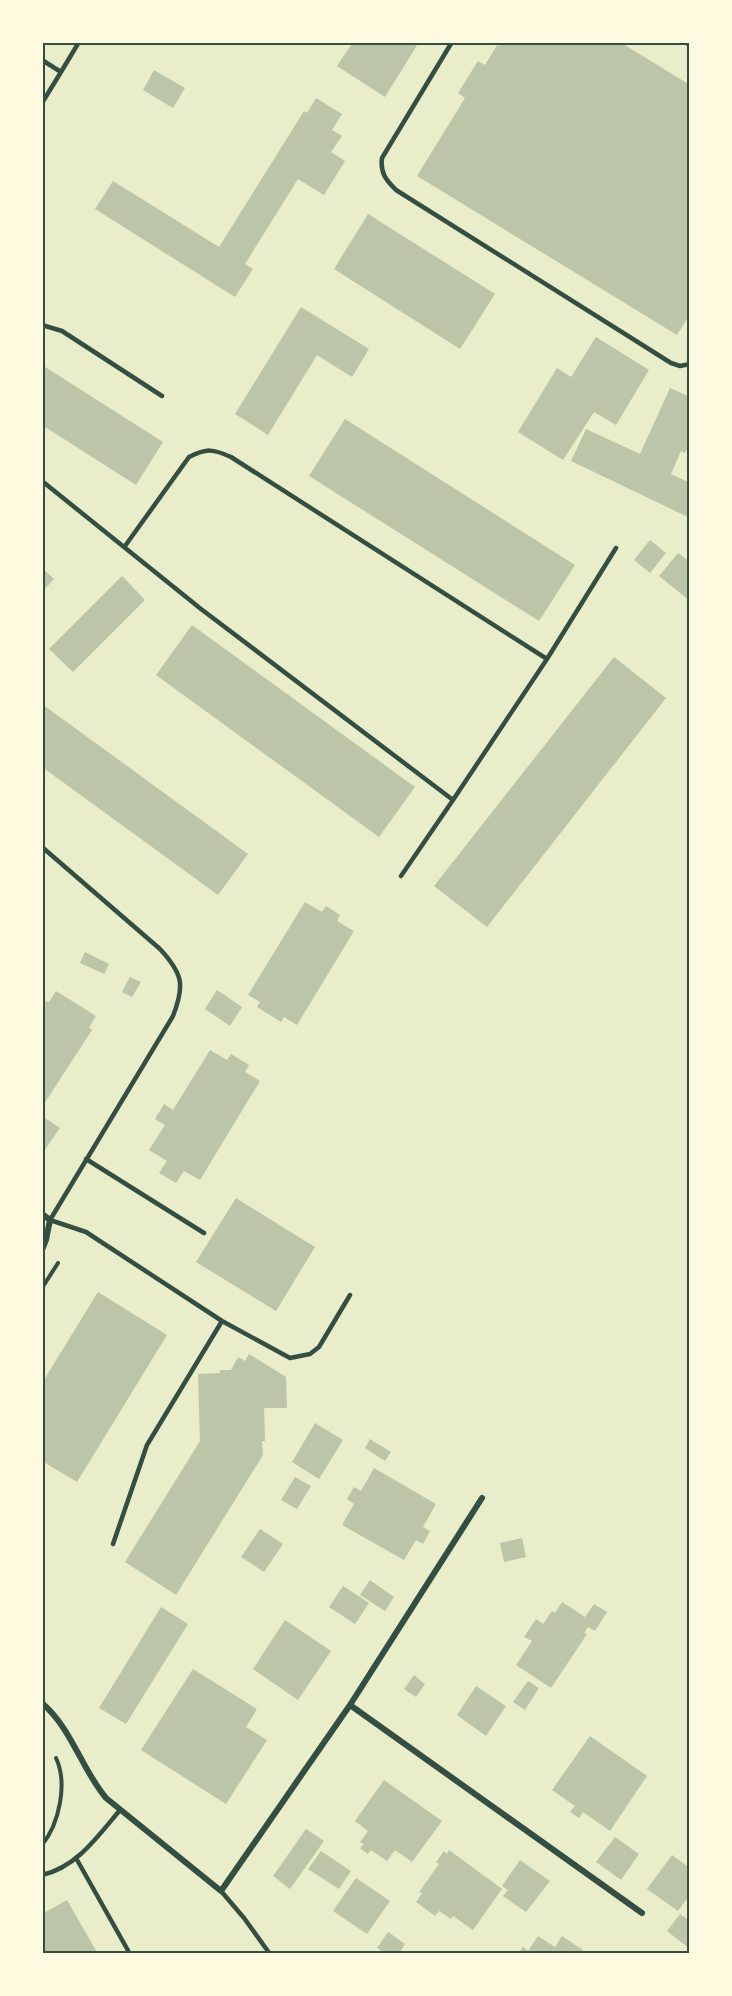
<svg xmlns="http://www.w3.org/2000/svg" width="732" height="1996" font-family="'Work Sans',sans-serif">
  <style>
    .building { fill: #bcc5a7 }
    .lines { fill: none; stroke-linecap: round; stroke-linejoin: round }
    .path { stroke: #344e41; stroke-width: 4 }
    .service { stroke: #344e41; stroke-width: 4.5 }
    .minor { stroke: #344e41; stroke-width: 6 }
    .neatline { fill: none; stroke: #344e41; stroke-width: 2 }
  </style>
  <rect width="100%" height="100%" fill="#e9edc9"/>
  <path class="building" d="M353 42H419L385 97 337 66Z
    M499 42H620L690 85V314L677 335 417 176 465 98 458 93 478 61 485 65Z
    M154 70 185 88 173 108 143 90Z
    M316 98 342 114 332 130 342 136 331 152 345 161 324 195 298 179 245 264 253 269 235 297 95 209 113 181 219 247 304 111 307 113Z
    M368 214 495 294 460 349 334 269Z
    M301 307 369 349 352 377 317 355 268 435 235 414Z
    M596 337 649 370 616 425 594 412 563 460 518 432 557 368 571 377Z
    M42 365 163 442 136 485 42 425Z
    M670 388 690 397V443L685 453 681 451 671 474 690 483V518L571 461 586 429 640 454Z
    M345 419 575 565 539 621 309 476Z
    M650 540 666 553 650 573 634 560Z
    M678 553 690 562V601L659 576Z
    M42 568 54 579 42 592Z
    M122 576 145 600 73 672 49 649Z
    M192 625 415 787 379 837 156 675Z
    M614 657 666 698 487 927 434 886Z
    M42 704 248 854 218 895 42 767Z
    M305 902 322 912 326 906 340 915 337 921 354 931 297 1025 284 1017 281 1022 257 1007 260 1002 248 995Z
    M85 952 109 964 104 974 80 963Z
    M130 977 141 982 132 997 122 992Z
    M217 990 242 1007 230 1026 205 1009Z
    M56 991 96 1016 89 1028 92 1030 42 1107V1007L46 1001 49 1002Z
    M210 1050 227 1060 231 1054 249 1065 245 1072 260 1081 200 1180 184 1171 176 1183 159 1173 167 1161 149 1150 165 1125 155 1119 164 1104 173 1110Z
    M42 1116 60 1128 42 1154Z
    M236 1198 315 1247 276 1311 196 1262Z
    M98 1292 167 1335 77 1482 42 1461V1383Z
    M249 1354 286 1377 287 1408H264L265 1441H262L263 1455 176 1595 125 1562 200 1441 198 1374 220 1373V1370H231L238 1357 245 1361Z
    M315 1423 343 1440 319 1479 292 1462Z
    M370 1439 391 1452 385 1461 365 1448Z
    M374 1468 436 1504 423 1527 430 1531 423 1544 416 1540 404 1560 342 1525 354 1504 347 1499 354 1487 361 1491Z
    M295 1477 311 1486 297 1509 281 1500Z
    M260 1529 283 1544 264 1572 241 1557Z
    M522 1538 526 1557 504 1562 500 1543Z
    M370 1580 394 1597 385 1611 360 1595Z
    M343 1586 369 1603 355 1624 329 1607Z
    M562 1602 585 1617 594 1604 607 1612 595 1631 588 1627 584 1633 587 1634 551 1688 516 1665 532 1641 524 1637 536 1619 543 1624 552 1611 555 1613Z
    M161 1607 188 1624 126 1724 99 1708Z
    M285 1620 331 1651 298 1700 253 1669Z
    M193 1669 257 1709 246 1727 267 1740 226 1804 141 1750Z
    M414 1675 425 1684 416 1697 404 1689Z
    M528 1681 539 1688 525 1710 513 1702Z
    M476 1686 506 1706 486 1736 457 1715Z
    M590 1736 647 1776 610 1831 583 1812 579 1818 570 1812 575 1806 552 1790Z
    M384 1780 442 1821 412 1862 395 1850 387 1861 371 1850 368 1854 360 1848 364 1844 360 1842 368 1831 355 1821Z
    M306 1829 324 1841 290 1889 273 1876Z
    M615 1837 639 1854 621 1880 596 1862Z
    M449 1850 502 1889 473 1930 453 1916 451 1919 439 1911 435 1916 416 1902 422 1893 419 1892 439 1864 436 1862 444 1851 447 1854Z
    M321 1851 351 1871 339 1889 308 1869Z
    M672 1855 690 1868V1894L678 1911 647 1889Z
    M520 1860 550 1881 526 1912 503 1896 508 1890 502 1886Z
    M356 1878 390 1901 367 1934 333 1911Z
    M67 1900 98 1954H42V1914Z
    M680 1914 690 1921V1949L667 1931Z
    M388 1932 405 1944 399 1954H387L377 1948Z
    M538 1936 555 1947 562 1936 583 1950 580 1954H518L523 1947 528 1951Z"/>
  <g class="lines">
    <path class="path" d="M42 1288 58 1263
      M42 1845C59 1824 68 1784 56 1758"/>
    <path class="service" d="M452 42 382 158C380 173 386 180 396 190L671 363 680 366 690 364
      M685 42 690 45
      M42 60 61 72 79 42
      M42 103 61 72
      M42 325 62 331 162 396
      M42 481 201 609 453 800 547 659 231 457C213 449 207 448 189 457L125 546
      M547 659 616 548
      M42 847 160 949C183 974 185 985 173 1016L50 1220 86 1232 222 1321 290 1358 310 1354 319 1347 350 1295
      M401 876 453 800
      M86 1159 204 1233
      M113 1544 147 1445 222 1321
      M76 1858 130 1954
      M42 1875C77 1867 98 1836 120 1810
      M221 1891 244 1918 270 1954"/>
    <path class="minor" d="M42 1214 50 1220 46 1240 42 1250
      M42 1703C72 1729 81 1768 106 1798L221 1891 350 1705 642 1913
      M350 1705 482 1498"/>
  </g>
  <rect width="732" height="1996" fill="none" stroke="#fefae0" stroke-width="87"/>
  <rect x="44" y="44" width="644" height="1908" class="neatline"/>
</svg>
